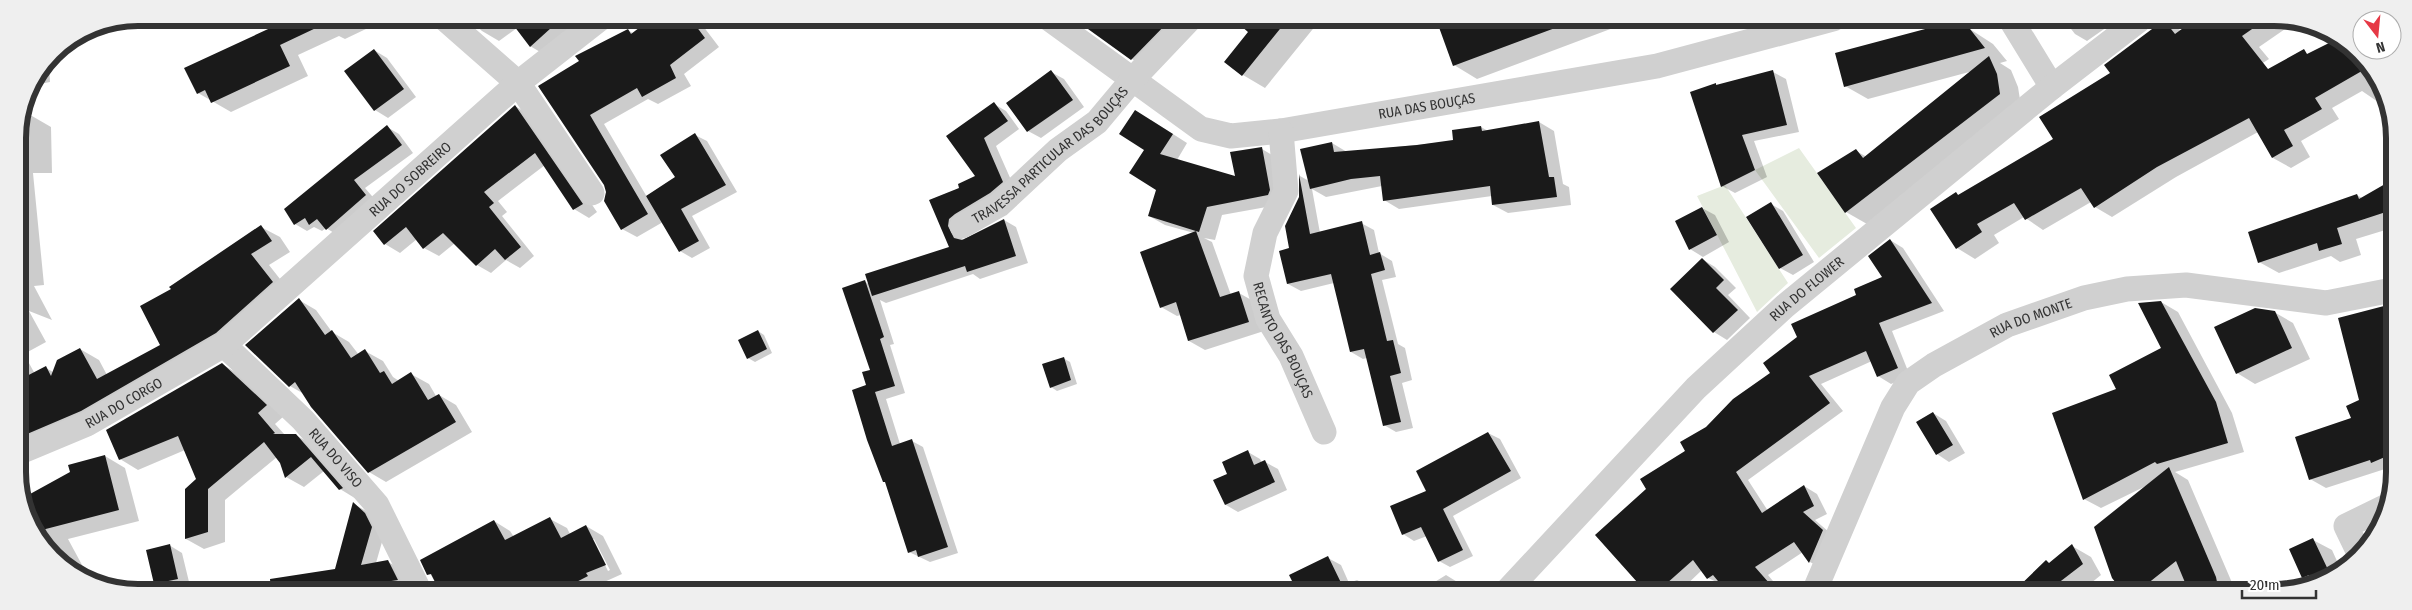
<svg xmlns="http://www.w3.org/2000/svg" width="2412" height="610" font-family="'Fira Sans Condensed',sans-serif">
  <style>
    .green { fill: #e6ecdf }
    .shadow { fill: #0003; fill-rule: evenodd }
    .building { fill: #1a1a1a }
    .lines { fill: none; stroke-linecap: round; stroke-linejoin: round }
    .street { stroke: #d0d0d0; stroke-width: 25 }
    .labels { text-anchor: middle; stroke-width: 5; stroke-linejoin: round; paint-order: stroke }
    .street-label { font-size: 14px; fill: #333; stroke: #fff }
    .rim { fill: none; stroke: #333; stroke-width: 6 }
  </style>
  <rect width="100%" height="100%" fill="#fff"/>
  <path class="green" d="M1799 148 1856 228 1819 258 1755 170Z
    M1725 185 1788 283 1757 312 1697 196Z"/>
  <path class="shadow" d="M295 18H389L345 39 339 36 298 55 308 76 231 112 198 93 186 69Z
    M468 18H578L582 24 547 56 530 46 517 28 499 41 482 31Z
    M654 18H697L719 47 684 74 691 86 658 104 648 99 604 124 647 197 676 178 695 135 707 141 737 192 692 216 710 248 692 258 680 251 663 222 637 237 622 229 605 184 539 87 628 30 634 34Z
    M1080 19H1205L1153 72 1132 59 1089 29Z
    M1235 19H1321L1265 88 1243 75 1226 61 1250 32Z
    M1437 19H1637L1477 79 1454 65Z
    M2064 20H2117L2087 41 2075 34Z
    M2196 20H2298L2259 47 2269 59 2224 88 2228 96 2336 41 2359 53 2385 101 2381 104 2362 91 2332 108 2339 119 2301 141 2310 157 2291 168 2273 158 2258 132 2176 177 2112 217 2095 207 2091 202 2043 230 2024 217 1994 235 1999 243 1975 259 1957 248 1931 210 1956 193 1960 196 2054 139 2112 73 2164 21 2182 31Z
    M1959 22 1993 44 2007 61 2000 63 2011 70 2018 87 2021 106 1867 224 1846 212 1819 174 1856 151 1867 157 1973 71 1868 99 1845 86Z
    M73 39 75 49 55 51Z
    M374 50 387 58 416 97 388 118 375 110 346 72Z
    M46 63 49 64 50 82 30 86Z
    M1051 72 1064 79 1084 107 1041 138 1028 131Z
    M1773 72 1786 79 1799 132 1754 141 1767 177 1735 193 1722 186 1716 84 1718 86Z
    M994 104 1006 111 1019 129 996 146 1015 189 950 226V229L960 235 964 241 1004 220 1016 227 1028 263 980 279 973 274 886 303 880 300 894 344 890 345 905 393 886 399 900 444 912 441 923 447 958 553 930 562 909 552 887 483 868 386 871 371 865 282 869 284 950 248 931 200 961 189 977 176 948 137Z
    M515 106 530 115 597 212 589 218 574 209 545 165 498 201 507 212 502 216 534 256 520 268 506 260 491 273 477 265 455 243 439 256 424 248 417 239 400 253 385 244 375 231Z
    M21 116H32L51 127 52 173H33L44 285 34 286 52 320 29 311 46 342 24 354 35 374 46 368 53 372 80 349 99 360 107 375 162 346 173 290 261 227 280 237 290 252 269 265 291 293 27 454 25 466 20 468 18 130Z
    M1151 120 1187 143 1177 160 1236 178 1262 149 1277 158 1283 204 1222 215 1215 240 1204 238 1212 242 1231 295 1239 293 1255 302 1264 331 1205 350 1189 341 1181 315 1177 316 1161 307 1194 233 1165 225 1149 216 1157 190 1146 150Z
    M1539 122 1554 131 1563 184 1569 187 1571 205 1508 213 1493 205 1492 196 1399 209 1384 200 1382 186 1326 197 1312 189 1320 233 1361 223 1374 230 1379 253 1392 261 1396 277 1382 280 1398 344 1405 348 1412 380 1402 383 1413 428 1396 432 1384 425 1367 358 1363 359 1351 352 1334 283 1301 291 1288 284 1290 249 1300 197V176L1309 181 1332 143 1347 152 1455 141 1481 127 1488 131Z
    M387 127 399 134 413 153 365 188 378 203 339 236 326 228 322 231 314 227 307 231 295 224Z
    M2392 181V228L2356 239 2361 255 2340 262 2331 256 2279 273 2259 262 2357 195 2362 198Z
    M1771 204 1783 211 1814 262 1793 275 1780 268Z
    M1702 208 1715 215 1729 242 1703 257 1690 249 1677 221Z
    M1890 240 1903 248 1944 311 1892 331 1910 376 1891 384 1878 376 1872 361 1821 384 1843 411 1748 480 1768 511 1804 486 1817 494 1827 514 1815 520 1836 538 1823 569 1810 562 1803 552 1768 575 1782 592H1728L1723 585 1708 578 1702 570 1679 592H1647L1648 489 1707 428 1772 373 1858 296 1884 278Z
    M1702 259 1715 267 1736 288 1728 295 1750 318 1727 340 1714 332 1671 289Z
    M299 300 316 310 332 332 349 342 359 355 365 351 383 361 393 377 399 381 411 374 429 384 436 396 439 395 456 405 472 432 386 482 369 472 304 394 290 386Z
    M2161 302 2178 312 2232 413 2244 452 2175 472 2188 480 2236 592H2196L2189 588 2186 580 2170 592H2117L2123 589 2150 484 2101 508 2084 499 2118 389 2163 349Z
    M2384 308 2392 313V470L2389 471 2385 469 2326 488 2310 479 2353 419 2360 401Z
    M2274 312 2293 323 2310 359 2255 384 2237 373Z
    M758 331 764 335 772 353 755 362 748 358 740 340Z
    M1063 358 1070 362 1077 384 1057 391 1051 387Z
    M222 364 240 375 284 416 275 424 285 435H296L314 446 358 500 340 489 324 471 304 487 286 477 282 462 277 457 225 500V542L204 549 186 539V489L197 480 185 450 138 470 120 459Z
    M1933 413 1946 421 1965 453 1949 462 1937 454Z
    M1488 433 1500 439 1521 478 1453 516 1473 556 1450 567 1439 561 1427 536 1414 541 1403 534 1427 492Z
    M1248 452 1260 459 1262 463 1265 462 1278 469 1287 490 1238 512 1226 505 1229 474Z
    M105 456 125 468 139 521 68 539 88 576 53 557 20 496V489L29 496Z
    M354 504 366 511 384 535 376 563 388 562 401 569 410 586 385 590H286L284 578 336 570Z
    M550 519 567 528 570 534 586 526 603 536 622 574 602 583 604 586 595 591 440 590 422 560 494 521 510 531 514 537ZM592 539H594L610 570 608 571Z
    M2313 540 2332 550 2341 570 2315 585 2303 577Z
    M169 545 182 553 190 586 167 590 155 583Z
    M2072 546 2091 557 2101 575 2080 592H2015Z
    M1328 558 1341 565 1349 583 1357 580 1370 587 1372 591H1298L1291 576Z
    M1446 575 1459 583 1464 591H1420Z
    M855 587 861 591H844Z
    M1391 587 1398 591H1385Z"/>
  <path class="building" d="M292 18H337L280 45 290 66 211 103 205 90 197 94 184 68Z
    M508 18H562L530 47Z
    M652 18H690L705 38 670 65 676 78 642 97 637 88 590 115 648 214 621 230 604 201 606 192 604 185 538 86 579 61 575 56 628 29 631 34Z
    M1078 19H1171L1131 60 1088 29Z
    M1233 19H1288L1242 76 1224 62 1248 32Z
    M1436 19H1574V21L1453 66Z
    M1959 20 1970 29 1985 48 1844 87 1835 53Z
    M2164 20 2175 34 2194 20H2265L2242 36 2268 69 2304 49 2307 54 2335 40 2359 53 2367 68 2315 98 2322 109 2284 130 2293 146 2272 158 2249 118 2157 167 2094 208 2081 188 2025 220 2014 203 1977 224 1982 232 1956 249 1930 209 1956 192 1958 195 2053 139 2039 117 2110 73 2104 65Z
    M374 49 404 89 374 111 344 71Z
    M1989 56 1997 74 2000 94 1845 213 1817 173 1856 149 1863 158Z
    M1051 70 1073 100 1027 132 1006 103Z
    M1773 70 1787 125 1742 135 1755 170 1721 187 1690 92 1716 83V85Z
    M994 102 1008 121 984 138 1003 182 990 193 955 214 949 219 948 226 954 238 962 240 1004 219 1016 256 967 272 965 266 872 296 865 274 949 247 929 200 959 188 958 184 975 176 946 136Z
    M515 105 583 204 573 210 535 153 484 192 494 203 489 207 521 247 505 260 495 249 476 266 443 233 423 249 406 227 384 245 373 231Z
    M1135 110 1173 134 1160 154 1235 176 1230 152 1262 147 1270 190 1268 195 1207 207 1199 232 1148 216 1156 190 1129 173 1144 150 1119 134Z
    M1539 121 1549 177H1554L1557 197 1492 205 1490 186 1383 201 1380 176 1351 179 1310 189 1300 149 1332 142 1334 152 1417 145 1453 140 1452 130 1481 126 1482 131Z
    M387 125 402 145 354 180 366 195 326 230 317 219 309 225 305 218 294 225 284 209Z
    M695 133 726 185 681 209 699 241 679 252 646 196 675 177 660 155Z
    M1299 174 1310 234 1362 221 1370 255 1380 252 1385 270 1371 274 1387 341 1393 340 1401 373 1390 376 1401 422 1383 426 1364 349 1350 352 1331 274 1287 284 1279 251 1289 248 1285 226 1299 197Z
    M2392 180V210L2337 228 2342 244 2319 251 2317 243 2258 263 2248 232 2357 194 2359 199Z
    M1771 202 1803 255 1779 269 1746 217Z
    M1702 207 1717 235 1689 250 1675 221Z
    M261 225 272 241 251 254 273 282 216 333 81 411 20 437 19 380 46 366 51 376 57 360 80 348 97 379 160 345 140 306 171 289 169 287Z
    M1196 231 1220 297 1239 291 1249 322 1188 341 1176 302 1160 308 1140 252Z
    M1890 239 1932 303 1879 323 1898 368 1877 377 1866 351 1809 376 1830 403 1736 472 1762 513 1804 485 1814 506 1803 512 1823 530 1809 563 1794 542 1755 567 1777 592H1727L1713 575 1707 579 1693 560 1657 592H1646L1595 535 1646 489 1640 479 1685 451 1680 442 1706 427 1733 399 1770 373 1763 363 1797 337 1791 324 1856 295 1854 289 1882 277 1868 256Z
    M1702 258 1724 280 1716 288 1738 310 1713 333 1670 289Z
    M865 280 884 337 880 339 895 386 875 392 892 446 912 439 948 547 918 557 916 550 908 553 885 482H883L867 440 852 390 866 385 862 372 870 370 842 288Z
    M299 298 325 335 332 330 351 358 365 349 380 373 384 371 392 384 411 372 428 400 439 394 456 422 368 473 311 407 295 382 289 387 245 345Z
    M2161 301 2216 402 2228 443 2157 464 2155 462 2083 500 2052 413 2116 389 2109 375 2161 348 2138 303Z
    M2384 306 2392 340V454L2371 463 2370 460 2309 480 2295 437 2351 418 2346 406 2359 400 2338 318Z
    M2255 308 2275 311 2292 348 2236 374 2214 327Z
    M758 330 767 349 747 359 738 340Z
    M1064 357 1071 380 1050 388 1042 364Z
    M222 363 267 405 258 413 275 433 273 434H296L343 488 339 490 311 457 285 478 280 463 264 442 208 489V532L185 539V489L196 479 178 436 119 460 106 430Z
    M1933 412 1953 445 1936 455 1916 422Z
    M1488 432 1511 471 1443 509 1463 550 1438 562 1421 527 1402 535 1390 506 1426 491 1416 471Z
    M1248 450 1254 465 1265 460 1275 482 1225 505 1213 480 1227 474 1222 462Z
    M105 455 119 510 38 531 21 499 70 472 68 465Z
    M2169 467 2216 577 2219 592H2189L2176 561 2137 592H2123L2112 578 2094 527Z
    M353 502 365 513 372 527 361 565 388 560 398 580 331 590H271L270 579 335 569Z
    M550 517 561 538 586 525 606 565 586 573 588 576 559 591 439 590 431 574 427 575 420 560 494 520 505 540Z
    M2313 538 2331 576 2314 585 2309 575 2302 578 2289 549Z
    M170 544 178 579 154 584 146 550Z
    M2072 544 2083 564 2057 584 2063 592H2013L2046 560 2049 563Z
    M1328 556 1345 591H1297L1289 575Z"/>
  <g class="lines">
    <g class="street">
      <path d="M444 18 518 83 592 193"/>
      <path id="s1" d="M1048 18 1201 129 1231 136 1281 131 1657 66 1833 19"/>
      <path d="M2011 20 2052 87"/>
      <path id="s2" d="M1281 131 1286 191 1265 233 1256 276 1268 319 1291 356 1324 432"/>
      <path id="s3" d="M962 226 999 205 1058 150 1097 122 1133 79 1190 19"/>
      <path id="s4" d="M224 345 303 420 377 505 419 590"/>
      <path id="s5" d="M20 452 87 424 224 345 518 83 601 18"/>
      <path d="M2360 555 2346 526 2389 505"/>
      <path id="s6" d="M1507 591 1696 388 1785 306 2052 87 2139 20"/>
      <path id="s7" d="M1814 592 1893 407 1908 383 1934 365 2007 325 2084 298 2127 289 2186 285 2326 303 2392 290"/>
    </g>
  </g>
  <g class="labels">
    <g class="street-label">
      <text dy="5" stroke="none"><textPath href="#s1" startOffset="418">RUA DAS BOUÇAS</textPath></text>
      <text dy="5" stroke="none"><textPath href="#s3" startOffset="114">TRAVESSA PARTICULAR DAS BOUÇAS</textPath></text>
      <text dy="5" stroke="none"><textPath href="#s5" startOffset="480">RUA DO SOBREIRO</textPath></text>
      <text dy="5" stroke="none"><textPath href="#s6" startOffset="426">RUA DO FLOWER</textPath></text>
      <text dy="5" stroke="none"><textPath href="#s7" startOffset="369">RUA DO MONTE</textPath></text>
      <text dy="5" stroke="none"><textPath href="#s2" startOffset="221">RECANTO DAS BOUÇAS</textPath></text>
      <text dy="5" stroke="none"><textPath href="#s5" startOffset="115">RUA DO CORGO</textPath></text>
      <text dy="5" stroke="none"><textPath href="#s4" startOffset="159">RUA DO VISO</textPath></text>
    </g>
  </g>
  <path d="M0 0H2412V610H0ZM138 26H2274A112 112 0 0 1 2386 138V472A112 112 0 0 1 2274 584H138A112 112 0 0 1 26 472V138A112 112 0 0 1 138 26Z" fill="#efefef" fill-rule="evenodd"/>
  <path class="rim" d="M138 26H2274A112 112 0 0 1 2386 138V472A112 112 0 0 1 2274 584H138A112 112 0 0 1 26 472V138A112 112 0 0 1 138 26Z"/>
  <g transform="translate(2377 35) rotate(164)"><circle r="24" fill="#ffffff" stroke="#adadad"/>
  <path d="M0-4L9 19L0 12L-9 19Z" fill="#e63946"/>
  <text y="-8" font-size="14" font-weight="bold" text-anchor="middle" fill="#333333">N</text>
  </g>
  <path d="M2242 590v8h74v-8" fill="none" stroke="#333333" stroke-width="2.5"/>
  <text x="2250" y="590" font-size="15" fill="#333333" stroke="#ffffff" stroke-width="4" paint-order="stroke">20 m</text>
</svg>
